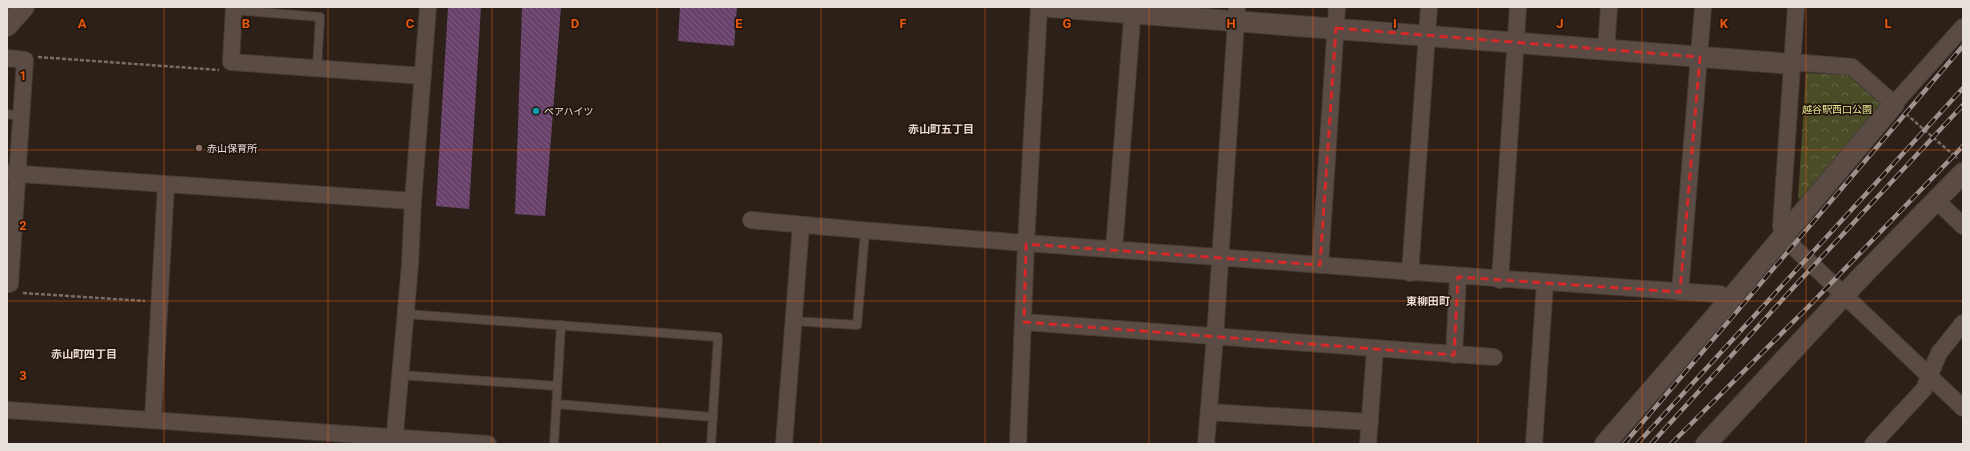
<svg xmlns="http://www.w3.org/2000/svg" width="1970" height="451" font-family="Roboto,'Noto Sans JP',sans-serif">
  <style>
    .park { fill: url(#park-crowns) }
    .building { fill: url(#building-back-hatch) }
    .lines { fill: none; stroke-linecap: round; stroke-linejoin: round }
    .service-casing { stroke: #473c37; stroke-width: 10 }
    .minor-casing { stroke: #473c37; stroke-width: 18 }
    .tertiary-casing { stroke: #473c37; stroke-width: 22 }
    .path { stroke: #786e67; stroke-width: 2.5; stroke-dasharray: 4 2; stroke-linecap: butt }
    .service { stroke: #5a4c44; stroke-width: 8 }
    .minor { stroke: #5a4c44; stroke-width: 16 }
    .tertiary { stroke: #5a4c44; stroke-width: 20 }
    .rail-casing { stroke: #9c938c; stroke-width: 4.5 }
    .rail { stroke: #22160f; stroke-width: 3; stroke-dasharray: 9; stroke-linecap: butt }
    .marked { fill: none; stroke: #d62828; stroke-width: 3; stroke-dasharray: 8 5; stroke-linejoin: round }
    .grid { fill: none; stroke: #e8590c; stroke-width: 1; stroke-opacity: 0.55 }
    .culture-dot { fill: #0f9aa8; stroke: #22160f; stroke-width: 1.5 }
    .education-dot { fill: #8d6e63; stroke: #22160f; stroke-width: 1.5 }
    .labels { text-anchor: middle; stroke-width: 3.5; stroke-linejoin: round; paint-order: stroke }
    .park-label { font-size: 10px; fill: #e4e891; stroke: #22160f }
    .poi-label { font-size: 10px; fill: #e7dfd9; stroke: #22160f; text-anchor: start }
    .neighbourhood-label { font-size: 11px; font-weight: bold; fill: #ecdbd0; stroke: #22160f }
    .grid-label { font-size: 13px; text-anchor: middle; font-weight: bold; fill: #e8590c; stroke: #22160f; stroke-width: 3.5; stroke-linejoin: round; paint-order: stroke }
  </style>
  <defs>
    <pattern id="park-crowns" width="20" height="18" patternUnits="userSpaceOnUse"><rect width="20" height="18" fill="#4a4c28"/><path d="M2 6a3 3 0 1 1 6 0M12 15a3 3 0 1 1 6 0" fill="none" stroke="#646547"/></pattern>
    <pattern id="building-back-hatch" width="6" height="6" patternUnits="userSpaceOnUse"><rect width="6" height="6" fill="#68426b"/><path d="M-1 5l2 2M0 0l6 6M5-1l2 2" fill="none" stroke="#7e5d80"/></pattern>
  </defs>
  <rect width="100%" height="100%" fill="#2c2018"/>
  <path class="park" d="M1806 73 1849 75 1880 101V110L1802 200 1798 198Z"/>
  <path class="building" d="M448 7H481L469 209 436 206Z
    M522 7H561L545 216 515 214Z
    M680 7H737L734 46 678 41Z"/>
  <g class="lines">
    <defs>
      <path id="service" d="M234 10 320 17 317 68
        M7 114 21 116
        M406 314 718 337 711 444
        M793 321 857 325 865 231
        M400 375 557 386
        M556 404 713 417
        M554 444 561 325"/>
      <path id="minor" d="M234 7 231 62 423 76
        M1606 50 1609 7
        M7 58 25 60 10 284H7
        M1792 62 1852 67 1894 104 1963 27
        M7 173 413 201
        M1936 200 1963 226
        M751 220C902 235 1053 245 1204 256 1376 269 1548 283 1720 294L1727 303
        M1787 232 1781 227 1796 7
        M1783 237 1963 408
        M1114 249 1133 7
        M1320 265 1337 7
        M1410 273 1429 7
        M1500 280 1518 7
        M1680 292 1703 7
        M1024 322 1494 357
        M1454 355 1458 277
        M7 410 488 444
        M1209 412 1370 422
        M153 419 166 185
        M394 444 410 265 413 201 428 7
        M784 444 801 225
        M1018 444 1026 244 1039 7
        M1206 444 1215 336 1237 7
        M1368 444 1375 349
        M1534 444 1545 283
        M1873 444 1924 389 1939 353 1963 323"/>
      <path id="tertiary" d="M1051 7 1792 64
        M7 26 24 7
        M1605 444 1727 303 1894 104
        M1706 444 1859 279 1963 173"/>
    </defs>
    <use href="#service" class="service-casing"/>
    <use href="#minor" class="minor-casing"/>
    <use href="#tertiary" class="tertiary-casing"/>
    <path class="path" d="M38 57 219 70
      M1906 114 1957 158
      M23 293 145 301"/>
    <use href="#service" class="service"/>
    <use href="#minor" class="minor"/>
    <use href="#tertiary" class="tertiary"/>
    <defs>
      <path id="rail" d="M1624 444 1963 46
        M1637 444 1963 88
        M1651 444 1793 288 1963 105
        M1671 444 1810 305 1963 146"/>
    </defs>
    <use href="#rail" class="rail-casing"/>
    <use href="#rail" class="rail"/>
  </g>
  <path class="marked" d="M1336 28 1700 57 1680 292 1458 277 1454 355 1024 322 1026 244 1320 265Z"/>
  <path class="grid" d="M164 7V444M328 7V444M492 7V444M657 7V444M821 7V444M985 7V444M1149 7V444M1313 7V444M1478 7V444M1642 7V444M1806 7V444M7 150H1963M7 301H1963"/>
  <circle class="culture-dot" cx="536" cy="111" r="4"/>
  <circle class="education-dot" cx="199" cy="148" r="4"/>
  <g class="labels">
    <g class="park-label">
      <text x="1837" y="113">越谷駅西口公園</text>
    </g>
    <g class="poi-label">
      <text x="544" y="115">ペアハイツ</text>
      <text x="207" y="152">赤山保育所</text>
    </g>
    <g class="neighbourhood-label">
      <text x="941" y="133">赤山町五丁目</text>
      <text x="1428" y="305">東柳田町</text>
      <text x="84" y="358">赤山町四丁目</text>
    </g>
  </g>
  <g class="grid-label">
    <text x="82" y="28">A</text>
    <text x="246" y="28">B</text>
    <text x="410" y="28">C</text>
    <text x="575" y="28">D</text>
    <text x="739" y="28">E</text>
    <text x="903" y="28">F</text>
    <text x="1067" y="28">G</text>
    <text x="1231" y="28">H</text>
    <text x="1395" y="28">I</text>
    <text x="1560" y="28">J</text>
    <text x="1724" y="28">K</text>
    <text x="1888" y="28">L</text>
    <text x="23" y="80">1</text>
    <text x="23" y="230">2</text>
    <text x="23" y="380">3</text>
  </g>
  <rect width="1970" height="451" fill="none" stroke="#e7dfd9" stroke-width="16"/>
</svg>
